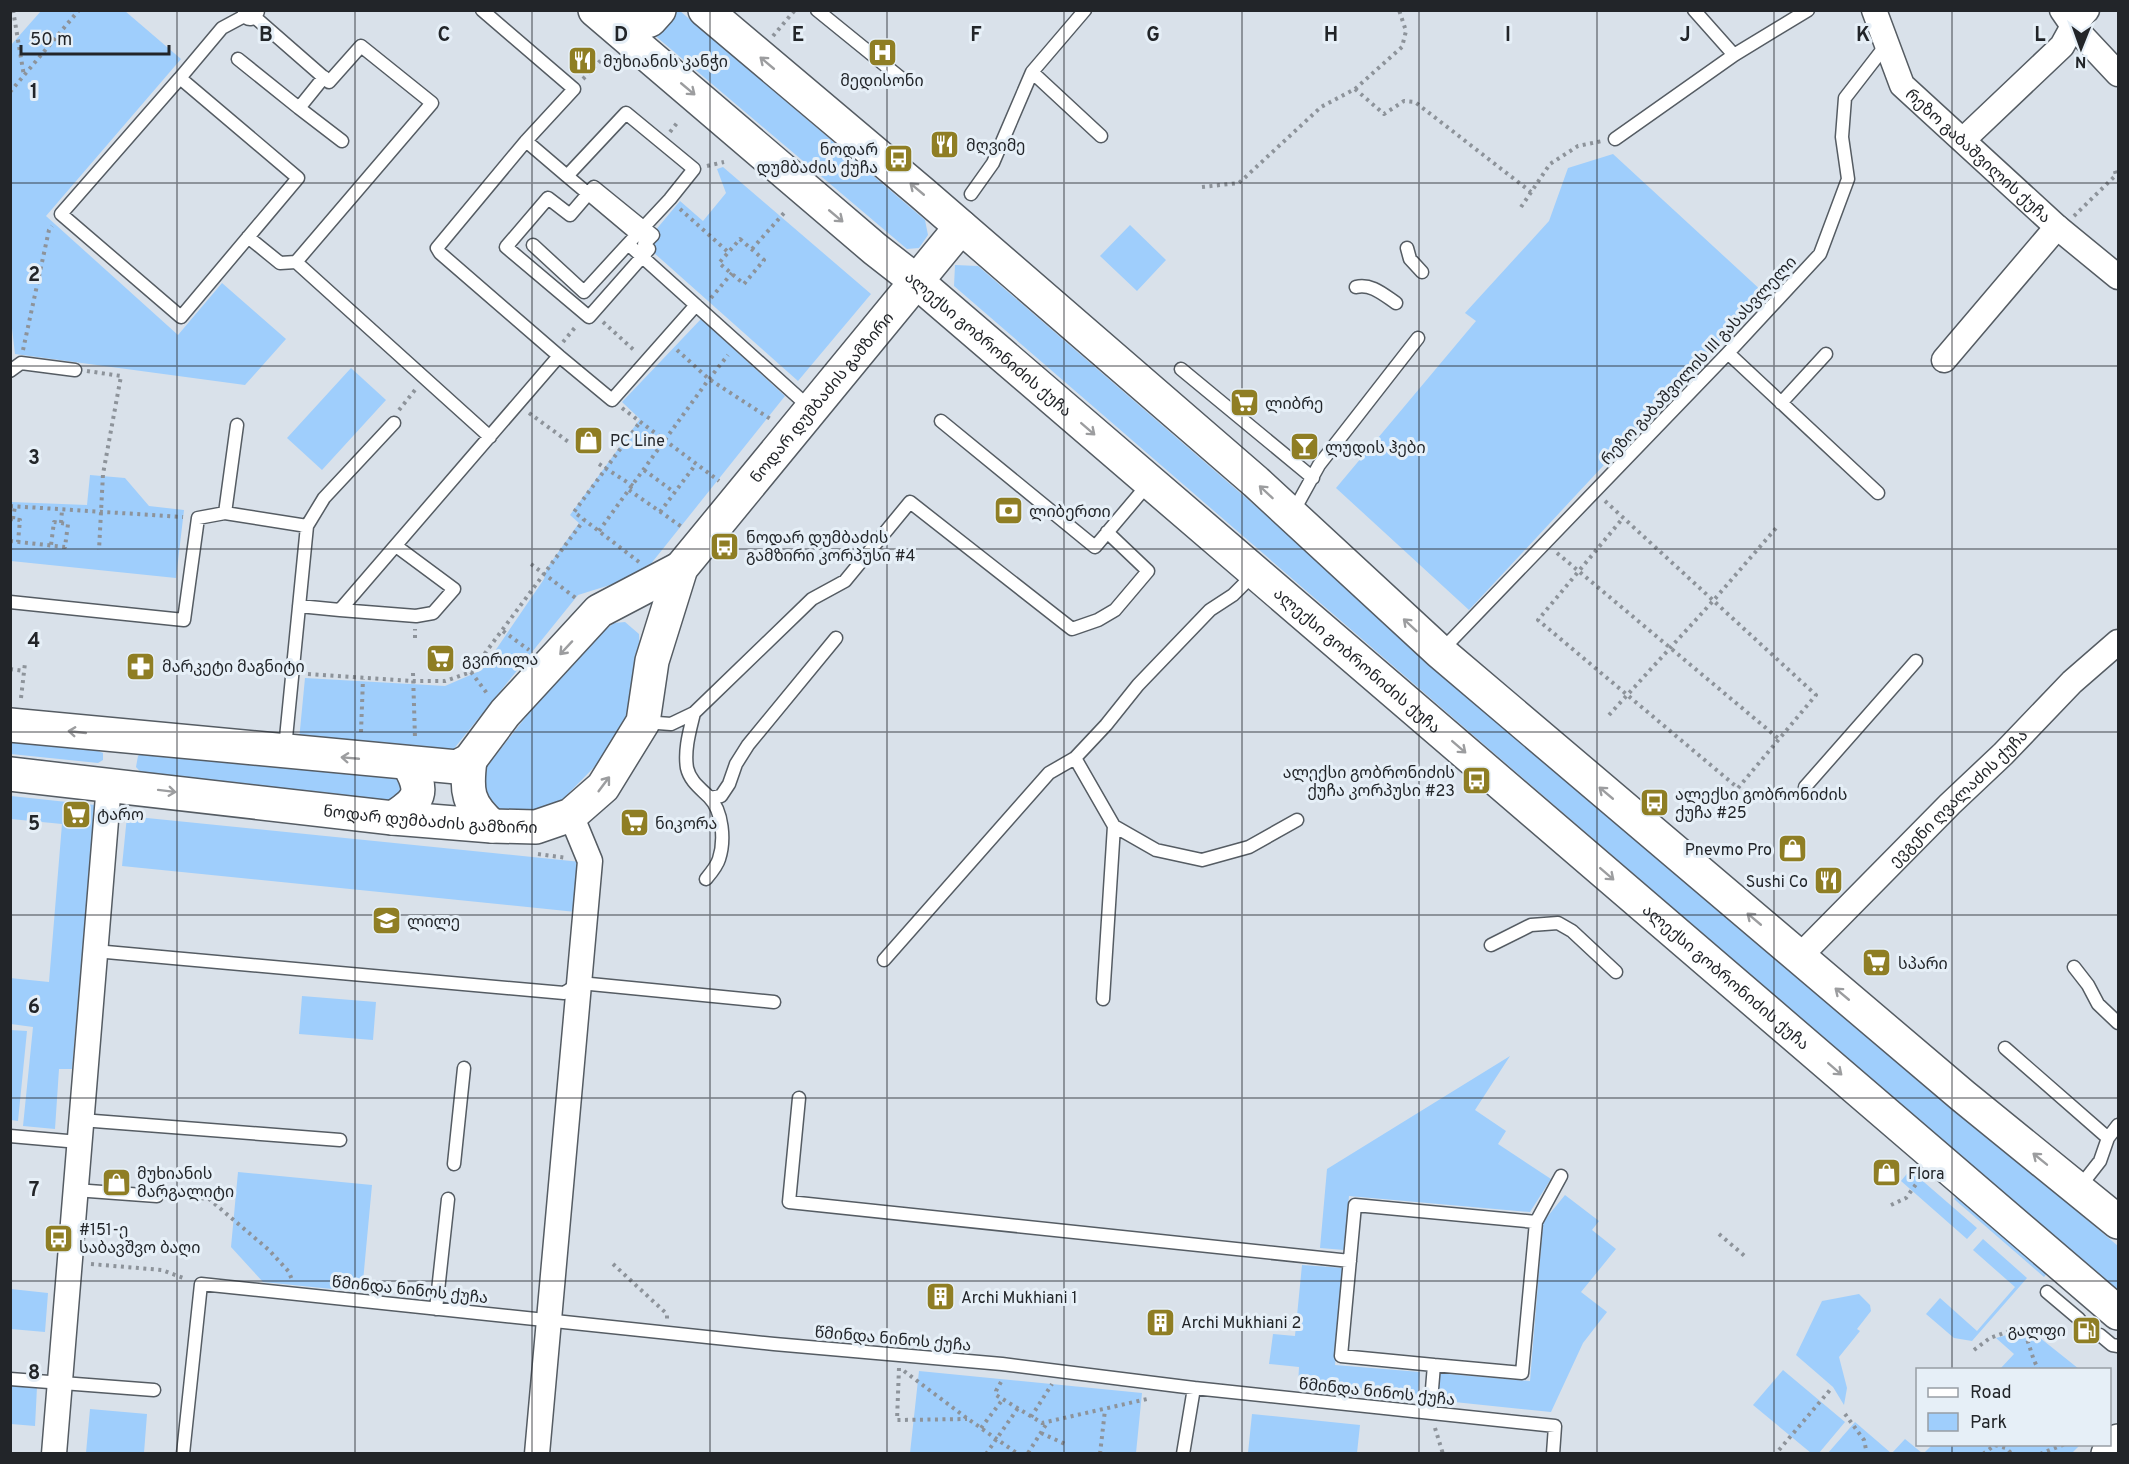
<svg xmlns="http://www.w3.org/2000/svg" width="2129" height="1464" font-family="Overpass,'Noto Sans Georgian',sans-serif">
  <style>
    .green { fill: #9fcefc }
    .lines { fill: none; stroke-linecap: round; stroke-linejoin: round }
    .lane-casing { stroke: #555c63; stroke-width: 15 }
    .street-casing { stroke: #555c63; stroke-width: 27 }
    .secondary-casing { stroke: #555c63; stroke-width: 36 }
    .path { stroke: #8d939a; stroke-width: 4; stroke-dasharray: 3 4.5; stroke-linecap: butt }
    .lane { stroke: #fff; stroke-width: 12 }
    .street { stroke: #fff; stroke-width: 24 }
    .secondary { stroke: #fff; stroke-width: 33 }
    .oneway { stroke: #9c9d9f }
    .grid { fill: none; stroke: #222529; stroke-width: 1.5; stroke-opacity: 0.55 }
    .labels { text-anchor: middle; stroke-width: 6; stroke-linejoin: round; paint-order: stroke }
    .poi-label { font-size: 16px; fill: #222529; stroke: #e6eff7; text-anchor: start }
    .street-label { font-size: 16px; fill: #222529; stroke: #e6eff7 }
    .grid-label { font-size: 20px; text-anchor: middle; font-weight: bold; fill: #222529; stroke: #e6eff7; stroke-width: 6; stroke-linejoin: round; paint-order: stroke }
  </style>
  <rect width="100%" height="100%" fill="#d9e1ea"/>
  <path class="green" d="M41 11H125L181 59 46 216 178 335 222 283 286 339 245 385 15 354 10 311 11 45Z
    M626 11H680L925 220 928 235 919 248 907 249Z
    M1613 154 1764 293 1469 610 1336 488 1476 321 1465 313 1549 221 1568 168Z
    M723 167 871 294 798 381 644 244 680 201 703 221 726 193 717 169Z
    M1130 225 1166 260 1137 291 1100 256Z
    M955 265 978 266 1712 901 2118 1246V1293L954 286Z
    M701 319 785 396 642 575 578 595 448 756 299 740 305 678 445 686 482 670 544 579 547 568 579 523 570 515 640 419 622 402Z
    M351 368 386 400 322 470 287 438Z
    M90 475 125 478 149 506 184 510 176 578 11 561V502L87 505Z
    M625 622 639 634 640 661 635 704 607 754 559 803 533 814 511 813 489 806 481 774 550 686 592 640 614 623Z
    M10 742 98 751 103 753V760L98 763 11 754Z
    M147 748 396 773 407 779 401 802 147 779 136 767 138 756Z
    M11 796 95 805 72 1069H59L55 1129 23 1126 33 1027 11 1024 10 978 49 982 62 824 11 819Z
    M127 816 581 862 576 912 122 866Z
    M302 996 376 1002 373 1040 299 1034Z
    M10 1030 27 1031 18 1121 11 1120Z
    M1510 1056 1475 1110 1506 1131 1498 1144 1551 1179 1530 1212 1349 1196 1344 1250 1320 1248 1327 1169Z
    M1910 1170 1977 1228 1967 1239 1901 1181Z
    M238 1172 372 1185 362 1292 263 1282 231 1247Z
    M1958 1194 2048 1272 2044 1277 1954 1199Z
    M1565 1195 1599 1221 1592 1230 1616 1249 1581 1292 1607 1312 1583 1343 1551 1412 1435 1400 1437 1373 1530 1381 1543 1222Z
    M1983 1239 2027 1278 1972 1341 1954 1338 1926 1314 1940 1298 1977 1331 2015 1287 1973 1250Z
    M1302 1265 1344 1268 1335 1365 1420 1372 1418 1398 1298 1386 1299 1367 1269 1364 1273 1334 1295 1336Z
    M11 1289 48 1293 45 1332 11 1329Z
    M1859 1294 1870 1305 1871 1311 1857 1329 1860 1331 1839 1357 1847 1388 1844 1405 1833 1387 1796 1355 1822 1301Z
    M2029 1329 2079 1369H2000L2014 1354 1996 1338Z
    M1783 1370 1845 1422 1819 1453H1811L1753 1405Z
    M919 1371 1142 1393 1136 1453H910Z
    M10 1385 37 1387 35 1426 11 1424Z
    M90 1409 147 1414 144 1453H86Z
    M1252 1414 1360 1425 1357 1453H1248Z
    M1855 1422 1891 1453H1828Z
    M1905 1439 1922 1453H1892Z
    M1932 1445V1444L2080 1445 2072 1453H1924Z"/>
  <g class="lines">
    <defs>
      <path id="lane" d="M250 10V13L329 82 361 46 432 103 296 262 490 437
        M817 10 902 79
        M1694 10 1734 55
        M238 59 299 108 324 77
        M1032 72 1101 136
        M180 78 61 214 181 317 298 178 180 78 222 28 250 13
        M299 108 342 141
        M1615 139 1734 55 1808 10
        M526 141 567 176
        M594 187 653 235 644 244 649 249 589 317 506 247 548 198 570 215Z
        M971 194 993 163 1032 72 1085 10
        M636 234 567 176 626 113 694 169 670 199 628 244 809 407
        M248 237 280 263 296 262
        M533 245 584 292 628 244
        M1407 248 1410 259 1422 272
        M1356 287C1371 283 1384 295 1396 303
        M1728 353 1878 493
        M559 356 612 400 696 305
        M1181 369 1313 478
        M10 371 21 363 75 370
        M1781 403 1826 354
        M941 421 1095 547 1149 483
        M225 513 237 425
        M1292 514 1319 465 1418 338
        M10 602 184 620 198 518 225 513 307 526
        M299 606 340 610 559 356 440 253 437 248 526 141 574 89 482 10
        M340 610 416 616 433 613 454 589 396 546
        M1440 652 1728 353 1820 254 1848 179 1842 137 1845 98 1886 45
        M694 713C690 730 684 749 687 768 690 781 700 788 709 797 723 811 725 841 719 859 717 866 711 873 706 879
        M644 722 671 724 694 713 812 599 845 581 910 502 1072 629 1098 620 1115 610 1148 571 1107 532
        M285 748 307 526 324 498 394 423
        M1075 758 1114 826 1103 999
        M1805 787 1916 661
        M710 798 721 796 729 784 736 764 748 745 836 638
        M1114 826 1156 850 1202 860 1249 847 1297 820
        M1491 945 1531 925 1558 923 1572 931 1616 972
        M95 951 564 993 580 983 774 1002
        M884 960 1049 773 1075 758 1106 725 1138 685 1210 610 1233 595 1254 574
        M2074 967 2088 985 2098 1004 2118 1023
        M2005 1048 2108 1138
        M799 1098 789 1202 1350 1261
        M81 1120 340 1140
        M10 1136 79 1142
        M454 1164 464 1068
        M2078 1189 2100 1161 2108 1138 2118 1125
        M75 1190 157 1196
        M2047 1292 2079 1319
        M436 1309 448 1199
        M2100 1335 2112 1345 2118 1346
        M1434 1365 1522 1373 1536 1222
        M10 1379 154 1390
        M1430 1413 1434 1365 1341 1356 1355 1205 1536 1222 1561 1176
        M183 1454 201 1284 774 1344 1002 1364 1194 1388 1555 1426 1553 1454
        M1183 1454 1194 1388"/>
      <g id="street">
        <path id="s1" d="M1874 10 1902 85 2057 227 2118 277"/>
        <path d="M2062 10 2073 26 2118 74"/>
        <path d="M250 13 252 10"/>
        <path d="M1964 139 2062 46 2073 26 2087 10"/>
        <path d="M1944 360 2057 227"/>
        <path id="s2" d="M1799 957 1950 804 2003 754 2072 682 2118 642"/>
        <path d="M54 1454 109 784"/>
        <path d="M537 1454 590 861 571 815"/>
      </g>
      <g id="secondary">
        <path id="s3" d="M595 10 875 249 916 281 2118 1313"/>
        <path d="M705 10 922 193 1256 482 1440 652 1963 1096 2118 1222"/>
        <path d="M619 30 650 20 659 10"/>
        <path d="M10 725 457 767 470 760 505 713 599 611 681 568"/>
        <path d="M470 760C466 791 467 804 492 826"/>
        <path id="s4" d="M10 774 393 818 492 826 536 827 571 815 603 787 643 722 652 661 681 568 961 227"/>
        <path d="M393 818C420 800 425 793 408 763"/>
        <path d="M2108 1454 2118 1441"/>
      </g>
    </defs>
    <use href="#lane" class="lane-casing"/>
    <use href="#street" class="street-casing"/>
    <use href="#secondary" class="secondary-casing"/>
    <path class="path" d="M13 10 24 76
      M773 36 795 10
      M583 79 602 59
      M1355 89 1384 114 1404 101 1415 102 1531 192
      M10 92 79 10
      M670 132 677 123
      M707 166 724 162
      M1202 187 1239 183 1321 107 1355 89 1402 47 1406 31 1399 10
      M1521 207 1550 164 1578 146 1602 141
      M680 209 728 252
      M2074 216 2116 175 2114 168
      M740 239 764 260 744 284 719 263Z
      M752 249 784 213
      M711 298 732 273
      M603 322 635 351
      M563 342 577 325
      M23 350 49 230 52 226
      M677 350 709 379 772 420
      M87 371 121 376 103 474 99 550
      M622 408 719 481
      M399 410 415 390
      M529 413 570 443
      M599 464 633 486
      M644 470 674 492
      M629 490 682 527
      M1605 501 1816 695 1738 788 1538 620 1623 518
      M10 506 183 517
      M660 512 696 464
      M10 519 20 520 18 542
      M13 519 15 506
      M61 523 62 510
      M599 531 709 379 728 355
      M10 541 65 547 68 524 54 522 51 545
      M1557 553 1779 739
      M639 562 574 512 640 422
      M531 564 577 599
      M503 631 529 650
      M415 638V629
      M10 669 24 671
      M471 672 489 696
      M413 673 415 738
      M308 674 412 681H445L471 672 584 520
      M21 698 25 663
      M1609 715 1713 601 1777 527
      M361 732 363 679
      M538 854 567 858
      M171 1196 209 1199 269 1250 289 1272 292 1280
      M1891 1205 1906 1198 1922 1176
      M1719 1234 1747 1258
      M91 1264 162 1270 186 1279
      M613 1264 667 1314V1320
      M1974 1350 1990 1338 2020 1327C2030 1339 2030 1356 2039 1370
      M899 1368 897 1420 967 1419
      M904 1371 968 1419 1018 1454
      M1001 1382 996 1391V1395L1042 1423 1147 1399
      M1845 1414 1864 1440 1867 1454
      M1031 1417 1052 1384
      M981 1428 1003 1399
      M1435 1428 1443 1454
      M1041 1433 1065 1444
      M1779 1450 1830 1390
      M1028 1453 1047 1423
      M986 1454 1018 1408
      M1100 1454 1105 1410
      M1983 1454 1995 1445 2006 1448 2012 1454
      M2040 1454 2065 1444"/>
    <use href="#lane" class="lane"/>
    <use href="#street" class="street"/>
    <use href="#secondary" class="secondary"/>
  </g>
  <defs><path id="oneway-shaft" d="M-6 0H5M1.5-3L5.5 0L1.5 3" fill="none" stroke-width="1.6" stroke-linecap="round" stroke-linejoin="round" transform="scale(1.5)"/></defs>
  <g class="oneway">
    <use href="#oneway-shaft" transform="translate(767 63) rotate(-140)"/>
    <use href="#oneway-shaft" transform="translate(688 89) rotate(40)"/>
    <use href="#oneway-shaft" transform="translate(917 189) rotate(-140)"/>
    <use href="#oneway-shaft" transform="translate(836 216) rotate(40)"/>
    <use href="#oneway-shaft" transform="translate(1088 429) rotate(41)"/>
    <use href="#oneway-shaft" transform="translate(1266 492) rotate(-137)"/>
    <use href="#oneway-shaft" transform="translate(1410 625) rotate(-137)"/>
    <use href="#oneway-shaft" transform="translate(566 648) rotate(133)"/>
    <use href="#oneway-shaft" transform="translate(77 732) rotate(-174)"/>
    <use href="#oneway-shaft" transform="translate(1459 747) rotate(41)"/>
    <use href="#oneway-shaft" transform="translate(350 758) rotate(-175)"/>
    <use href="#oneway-shaft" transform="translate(604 784) rotate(-53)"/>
    <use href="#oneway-shaft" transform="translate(167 791) rotate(7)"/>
    <use href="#oneway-shaft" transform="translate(1606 793) rotate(-140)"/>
    <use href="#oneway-shaft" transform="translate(1607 874) rotate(41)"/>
    <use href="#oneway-shaft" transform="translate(1754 919) rotate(-140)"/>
    <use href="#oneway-shaft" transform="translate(1842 994) rotate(-140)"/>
    <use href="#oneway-shaft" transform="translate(1835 1069) rotate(41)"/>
    <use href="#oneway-shaft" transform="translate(2040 1159) rotate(-141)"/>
  </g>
  <path class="grid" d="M177 10V1454M355 10V1454M532 10V1454M710 10V1454M887 10V1454M1064 10V1454M1242 10V1454M1419 10V1454M1597 10V1454M1774 10V1454M1952 10V1370M10 183H2118M10 366H2118M10 549H2118M10 732H2118M10 915H2118M10 1098H2118M10 1281H2118M1952 1444V1454"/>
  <defs>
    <symbol id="hospital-square" viewBox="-11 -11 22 22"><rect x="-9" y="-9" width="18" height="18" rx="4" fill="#8f7e24" stroke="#e6eff7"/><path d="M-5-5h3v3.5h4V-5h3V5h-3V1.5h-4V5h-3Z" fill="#fff"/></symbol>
    <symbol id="restaurant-square" viewBox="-11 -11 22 22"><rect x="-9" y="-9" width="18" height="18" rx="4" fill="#8f7e24" stroke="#e6eff7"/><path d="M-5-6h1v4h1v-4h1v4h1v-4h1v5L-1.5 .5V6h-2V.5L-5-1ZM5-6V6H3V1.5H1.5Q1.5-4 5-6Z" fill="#fff"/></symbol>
    <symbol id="bus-square" viewBox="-11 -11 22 22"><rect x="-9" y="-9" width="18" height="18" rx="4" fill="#8f7e24" stroke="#e6eff7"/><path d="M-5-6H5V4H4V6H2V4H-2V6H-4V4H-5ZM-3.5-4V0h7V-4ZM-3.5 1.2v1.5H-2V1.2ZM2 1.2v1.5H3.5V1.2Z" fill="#fff"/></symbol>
    <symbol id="supermarket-square" viewBox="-11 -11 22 22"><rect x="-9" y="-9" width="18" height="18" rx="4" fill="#8f7e24" stroke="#e6eff7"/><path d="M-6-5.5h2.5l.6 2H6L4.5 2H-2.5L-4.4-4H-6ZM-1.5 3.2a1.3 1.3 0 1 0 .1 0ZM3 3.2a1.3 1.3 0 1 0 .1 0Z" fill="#fff"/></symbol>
    <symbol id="shop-square" viewBox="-11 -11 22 22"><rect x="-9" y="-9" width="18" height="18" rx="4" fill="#8f7e24" stroke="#e6eff7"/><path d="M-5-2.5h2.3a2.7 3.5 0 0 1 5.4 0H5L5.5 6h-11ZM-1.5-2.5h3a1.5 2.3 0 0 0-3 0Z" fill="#fff"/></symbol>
    <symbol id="bar-square" viewBox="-11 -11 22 22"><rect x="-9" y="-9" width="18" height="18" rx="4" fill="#8f7e24" stroke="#e6eff7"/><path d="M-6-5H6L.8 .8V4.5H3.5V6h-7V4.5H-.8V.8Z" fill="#fff"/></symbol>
    <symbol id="bank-square" viewBox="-11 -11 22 22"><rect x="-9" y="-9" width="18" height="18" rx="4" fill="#8f7e24" stroke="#e6eff7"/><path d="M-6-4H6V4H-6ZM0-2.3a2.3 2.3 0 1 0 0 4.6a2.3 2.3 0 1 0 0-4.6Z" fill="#fff"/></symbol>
    <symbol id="pharmacy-square" viewBox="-11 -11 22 22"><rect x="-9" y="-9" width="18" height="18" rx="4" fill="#8f7e24" stroke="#e6eff7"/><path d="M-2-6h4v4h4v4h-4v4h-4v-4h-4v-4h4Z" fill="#fff"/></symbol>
    <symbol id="school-square" viewBox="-11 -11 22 22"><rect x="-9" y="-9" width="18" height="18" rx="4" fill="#8f7e24" stroke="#e6eff7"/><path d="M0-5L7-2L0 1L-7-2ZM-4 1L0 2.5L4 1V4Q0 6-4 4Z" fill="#fff"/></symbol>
    <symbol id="building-square" viewBox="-11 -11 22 22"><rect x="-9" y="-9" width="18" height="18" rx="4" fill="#8f7e24" stroke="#e6eff7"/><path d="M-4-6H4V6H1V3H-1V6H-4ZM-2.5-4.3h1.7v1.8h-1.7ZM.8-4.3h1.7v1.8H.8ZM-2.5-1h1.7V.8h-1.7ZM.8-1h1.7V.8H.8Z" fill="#fff"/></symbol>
    <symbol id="fuel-square" viewBox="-11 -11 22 22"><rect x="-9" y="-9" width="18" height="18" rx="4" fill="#8f7e24" stroke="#e6eff7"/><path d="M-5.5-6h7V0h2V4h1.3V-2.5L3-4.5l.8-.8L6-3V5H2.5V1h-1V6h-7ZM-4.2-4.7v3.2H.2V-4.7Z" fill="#fff"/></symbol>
  </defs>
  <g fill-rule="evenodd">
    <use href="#hospital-square" x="866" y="36" width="33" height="33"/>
    <use href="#restaurant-square" x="566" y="44" width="33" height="33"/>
    <use href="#restaurant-square" x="928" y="128" width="33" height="33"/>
    <use href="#bus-square" x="882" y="142" width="33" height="33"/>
    <use href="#supermarket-square" x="1228" y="386" width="33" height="33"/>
    <use href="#shop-square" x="572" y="424" width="33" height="33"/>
    <use href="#bar-square" x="1288" y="430" width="33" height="33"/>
    <use href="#bank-square" x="992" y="494" width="33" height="33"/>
    <use href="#bus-square" x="708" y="530" width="33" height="33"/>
    <use href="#supermarket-square" x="424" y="642" width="33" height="33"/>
    <use href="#pharmacy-square" x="124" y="650" width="33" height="33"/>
    <use href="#bus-square" x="1460" y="764" width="33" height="33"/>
    <use href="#bus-square" x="1638" y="786" width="33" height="33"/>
    <use href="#supermarket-square" x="60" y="798" width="33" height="33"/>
    <use href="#supermarket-square" x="618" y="806" width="33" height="33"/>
    <use href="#shop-square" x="1776" y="832" width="33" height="33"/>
    <use href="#restaurant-square" x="1812" y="864" width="33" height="33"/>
    <use href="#school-square" x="370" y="904" width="33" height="33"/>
    <use href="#supermarket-square" x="1860" y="946" width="33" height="33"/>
    <use href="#shop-square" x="1870" y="1156" width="33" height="33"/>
    <use href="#shop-square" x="100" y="1166" width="33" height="33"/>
    <use href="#bus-square" x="42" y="1222" width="33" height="33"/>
    <use href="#building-square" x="924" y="1280" width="33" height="33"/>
    <use href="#building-square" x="1144" y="1306" width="33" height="33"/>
    <use href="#fuel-square" x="2070" y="1314" width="33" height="33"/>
  </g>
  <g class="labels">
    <g class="poi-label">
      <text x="603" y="67">მუხიანის კანჭი</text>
      <text x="882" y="86" text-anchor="middle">მედისონი</text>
      <text x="966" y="151">მღვიმე</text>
      <text x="878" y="155" text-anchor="end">ნოდარ<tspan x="878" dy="18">დუმბაძის ქუჩა</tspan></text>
      <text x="1265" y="409">ლიბრე</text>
      <text x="610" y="446">PC Line</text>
      <text x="1325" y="453">ლუდის ჰები</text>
      <text x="1029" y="517">ლიბერთი</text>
      <text x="746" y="543">ნოდარ დუმბაძის<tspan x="746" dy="18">გამზირი კორპუსი #4</tspan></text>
      <text x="462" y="665">გვირილა</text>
      <text x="162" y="672">მარკეტი მაგნიტი</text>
      <text x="1455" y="778" text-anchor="end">ალექსი გობრონიძის<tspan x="1455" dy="18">ქუჩა კორპუსი #23</tspan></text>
      <text x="1675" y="800">ალექსი გობრონიძის<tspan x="1675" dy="18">ქუჩა #25</tspan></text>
      <text x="97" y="820">ტარო</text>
      <text x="655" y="829">ნიკორა</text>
      <text x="1772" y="855" text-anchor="end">Pnevmo Pro</text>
      <text x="1808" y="887" text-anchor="end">Sushi Co</text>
      <text x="407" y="927">ლილე</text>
      <text x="1898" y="969">სპარი</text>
      <text x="137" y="1179">მუხიანის<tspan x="137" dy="18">მარგალიტი</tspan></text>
      <text x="1908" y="1179">Flora</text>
      <text x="79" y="1235">#151-ე<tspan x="79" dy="18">საბავშვო ბაღი</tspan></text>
      <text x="961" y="1303">Archi Mukhiani 1</text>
      <text x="1181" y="1328">Archi Mukhiani 2</text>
      <text x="2066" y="1336" text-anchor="end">გალფი</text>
    </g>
    <g class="street-label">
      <text dy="6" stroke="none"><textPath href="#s1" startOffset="184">რეზო გაბაშვილის ქუჩა</textPath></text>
      <text dy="6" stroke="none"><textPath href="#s3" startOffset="516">ალექსი გობრონიძის ქუჩა</textPath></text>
      <text transform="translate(1698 360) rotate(-47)" y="6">რეზო გაბაშვილის III გასასვლელი</text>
      <text dy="6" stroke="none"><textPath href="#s4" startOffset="1065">ნოდარ დუმბაძის გამზირი</textPath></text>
      <text dy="6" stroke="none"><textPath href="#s3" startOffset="1002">ალექსი გობრონიძის ქუჩა</textPath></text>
      <text dy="6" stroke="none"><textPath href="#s2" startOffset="225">ევგენი ღვალაძის ქუჩა</textPath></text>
      <text dy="6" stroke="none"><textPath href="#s4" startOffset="423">ნოდარ დუმბაძის გამზირი</textPath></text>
      <text dy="6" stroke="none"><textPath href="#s3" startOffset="1488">ალექსი გობრონიძის ქუჩა</textPath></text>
      <text transform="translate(410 1289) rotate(6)" y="6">წმინდა ნინოს ქუჩა</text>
      <text transform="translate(893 1338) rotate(5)" y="6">წმინდა ნინოს ქუჩა</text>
      <text transform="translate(1377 1391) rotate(6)" y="6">წმინდა ნინოს ქუჩა</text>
    </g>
  </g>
  <g class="grid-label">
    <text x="266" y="41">B</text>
    <text x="444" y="41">C</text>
    <text x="621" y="41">D</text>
    <text x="798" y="41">E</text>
    <text x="976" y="41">F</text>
    <text x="1153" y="41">G</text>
    <text x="1331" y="41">H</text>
    <text x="1508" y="41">I</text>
    <text x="1685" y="41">J</text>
    <text x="1863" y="41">K</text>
    <text x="2040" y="41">L</text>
    <text x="34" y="98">1</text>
    <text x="34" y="281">2</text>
    <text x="34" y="464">3</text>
    <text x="34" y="647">4</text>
    <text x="34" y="830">5</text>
    <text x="34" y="1013">6</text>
    <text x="34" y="1196">7</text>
    <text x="34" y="1379">8</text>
  </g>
  <rect width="2129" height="1464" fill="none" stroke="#222529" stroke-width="24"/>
  <rect x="1916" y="1368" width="195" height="78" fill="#e6eff7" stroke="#989ea5" stroke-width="1.5"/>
  <rect x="1928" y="1388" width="30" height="9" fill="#ffffff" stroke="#989ea5" stroke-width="1.5"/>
  <text x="1970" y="1398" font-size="18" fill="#222529">Road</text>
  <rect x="1928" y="1413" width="30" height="18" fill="#9fcefc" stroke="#989ea5" stroke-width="1.5"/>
  <text x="1970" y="1428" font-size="18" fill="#222529">Park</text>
  <g transform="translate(2081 48) rotate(181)" stroke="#e6eff7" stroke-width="4.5" paint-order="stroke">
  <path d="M0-4.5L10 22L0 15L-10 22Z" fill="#222529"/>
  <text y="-9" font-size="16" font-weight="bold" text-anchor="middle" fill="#222529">N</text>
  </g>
  <path d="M21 45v9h148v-9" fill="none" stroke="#222529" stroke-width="3"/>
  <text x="30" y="45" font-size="18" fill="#222529" stroke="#e6eff7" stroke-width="4.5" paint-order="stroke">50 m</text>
</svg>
